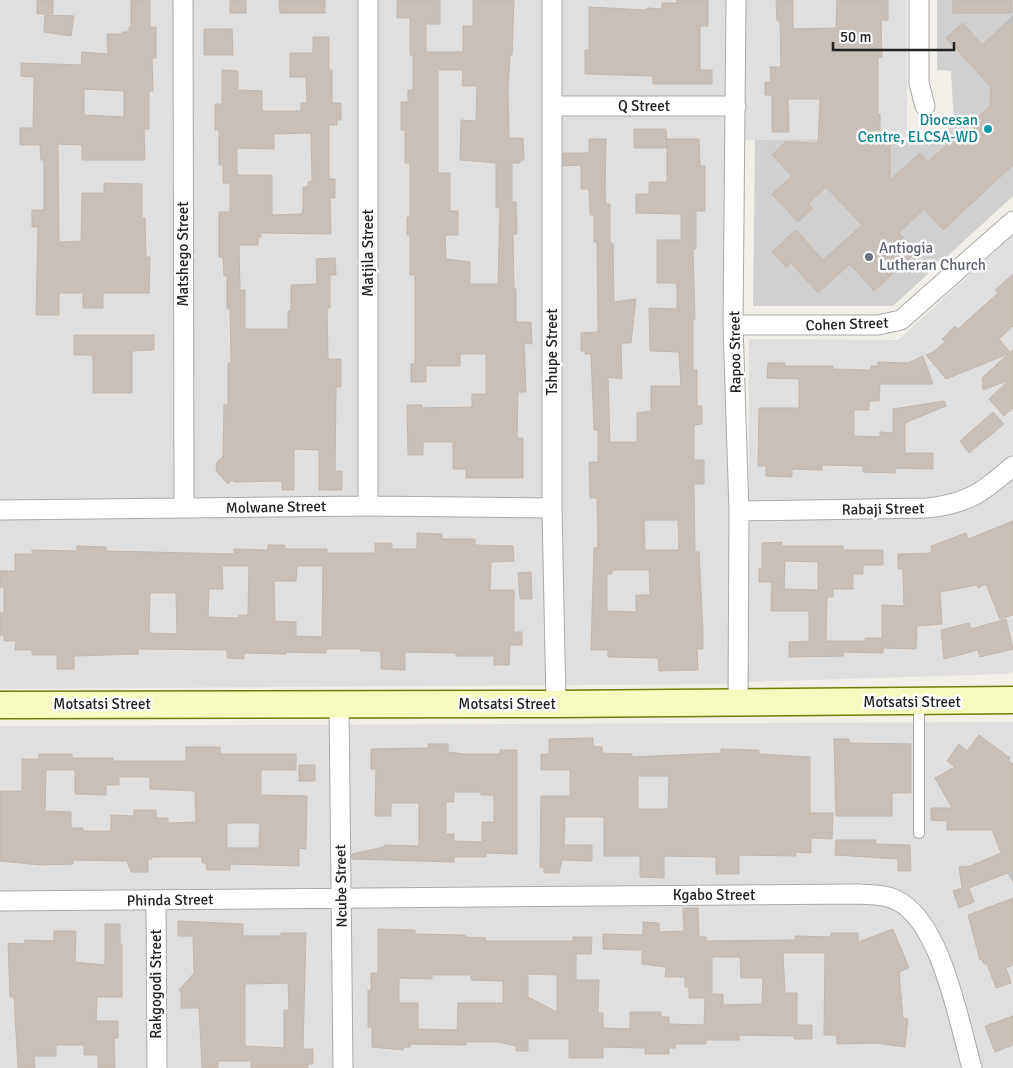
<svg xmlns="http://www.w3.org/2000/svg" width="1013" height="1068" font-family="Signika,sans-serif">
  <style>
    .residential { fill: #e0dfdf }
    .religious { fill: #d0d0d0 }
    .building { fill: #c7bfb8; stroke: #c4b6ab; fill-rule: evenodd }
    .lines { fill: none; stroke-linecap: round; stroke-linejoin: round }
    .lane-casing { stroke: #a9a9a9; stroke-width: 12 }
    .street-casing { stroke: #a9a9a9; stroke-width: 21 }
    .secondary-casing { stroke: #707d05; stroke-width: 29 }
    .lane { stroke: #fff; stroke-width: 10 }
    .street { stroke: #fff; stroke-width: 19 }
    .secondary { stroke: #f7fabf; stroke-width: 26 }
    .culture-dot { fill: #0f9aa8; stroke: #fff; stroke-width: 2 }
    .worship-dot { fill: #6b7280; stroke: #fff; stroke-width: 2 }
    .labels { text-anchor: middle; stroke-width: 5; stroke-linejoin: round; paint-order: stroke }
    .street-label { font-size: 15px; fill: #222; stroke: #fff }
    .culture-label { font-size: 15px; fill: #0d838f; stroke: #fff; text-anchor: end }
    .worship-label { font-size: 15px; fill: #5b616d; stroke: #fff; text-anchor: start }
  </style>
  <rect width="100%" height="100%" fill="#f2efe9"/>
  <path class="residential" d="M0 0H726L733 684 0 689Z
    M745 0H907V139L745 140Z
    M1013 235V672L1005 674 748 682 749 339 898 340Z
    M1013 722V1068H0V726Z"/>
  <path class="religious" d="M937 0H1013V196L893 306H753L755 140 901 138 936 140 954 124 951 71 937 70Z"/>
  <path class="building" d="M37 0H53V14H37Z
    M131 0H150V27H156V58H152L153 91H149V129H144L145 160H82V145L58 144 59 242 81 241 82 193H104V183L142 184V218H145L146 257H150L149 293H103V308H83V293H59V315H36L38 227H32V210H44V160H41L40 145H20V128H33L34 77 21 76V63L81 65 82 52 108 54 107 34H123L122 32H129V27H131ZM84 89 124 91V117L84 115Z
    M230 0H246V13H230Z
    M279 0H325V13H280Z
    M400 0H440V24H426V52H463V26H473V0H514L512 55H510L508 88 509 138H523L524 160H520V163H512V202H516L517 234H513L514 289H516V322H531L532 344 524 343 526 392H518L517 438H523V478H466V469H453V442H423V455H408L407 405H422V408L472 407V394H486V354H460V366H426V382H411V364H415V275H410V235H407V217H410V163H405V130H401V102H408V90H413V55H410V18H397V1ZM438 70H463L462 86H477L476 121 461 120 460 160 496 163V208L500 207 498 284H470V262L446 259 445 235H458V211H450V173H438Z
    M677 0H708V26H700V70H712V84H653V76L585 74V50H589V7L647 10V8L662 9V3H677Z
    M776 0H793V29L836 28 837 0H888V20H881L882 57H878V114H880V142H890V180L920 153 928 162 990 106 991 87 946 38 963 23 982 45 1013 16V165L943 230 924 209 899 233 916 252 874 291 850 264 818 293 791 263 786 267 772 252 796 230 823 260 862 225 826 187 808 204 813 208 798 222 772 194 792 176 772 155 785 142 818 143 820 99H788L789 132H772V95H765V82H771L770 67H781L780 21H777Z
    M953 0H1012V13H953Z
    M45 15 74 16 71 36 44 32Z
    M204 29H232L233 55H204Z
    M313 37H329V70H332V103H341V120H337V125H329V179H335V198H330L331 234 261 233V237H258V245H239L240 290H245V329H288V311H291V285L317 284 316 259 335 258 336 275H330V308H327L328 359H341V387H336L335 471H342V490H319V450L294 449V490H282V481L234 482 232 480 228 484 216 471 217 462 223 457 224 405H228V363H231L230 309H227V276H224L223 257H219V212H230V183H223V165H219V130H215V104H222V70L238 71V90L262 91V111H301V103H307L306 77H290V53H313ZM311 133 312 181 308 182V187H303V211L301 214 272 215V175H237V148L274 149V134Z
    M634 129H666L667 148H634Z
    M589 139H606L605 192 606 204H610V243H613L614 302 636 299 631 343H621L622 379 608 377 610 442H637V413L651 411V386H681L679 352 650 351 649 308 677 309V283H657V240H681V214L636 213V194H649V182H667V139H699L700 166H705V211H696V249H693L695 319H693V370H697V406H702V424L694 425V460H704V484H694L695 552H699L703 631V649H697L698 670 659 671 658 658 608 657V650H591L594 548H598L597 498H590L589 462H598V430H594L591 354H585V351H581V333L598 332 597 242H594V215H590L589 189H581V165L563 166V153H589ZM644 520H678L679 550H645ZM612 570H649L650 595H636V612L607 611V574H612Z
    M1013 274V326L999 339 1010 352 1013 350V408L1004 416 989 399 1009 380 983 390 982 378 1008 354 946 379 926 355 933 352 945 342 942 339 955 326 958 329 998 293 995 290Z
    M74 335H154V350L132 351V393H93V355H74Z
    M923 356 933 384H880L879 401H869V410H854V436L880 437V432L893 433V409L944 401 946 406 905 423V453H933V469L895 468V473L863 472V466L822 465V470L792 469V477L766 476V466H758L759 408H799V379L767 378 768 363H785V366H833L832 369 871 370V366H878V362L908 363Z
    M993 412 1004 424 969 453 960 441Z
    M1013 521V615L1000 619 986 584 978 588 977 585 940 592 942 624 917 626 916 649 883 648V653L843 652V656L789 657V642L809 641V611H771L772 582H759V568H762V543L782 542V546H843V550H883V565H863V574H853V589H833V597H827L826 641H865V638H882V605L904 606 903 569H898V554L932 553 931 546 966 533 968 539ZM785 561 818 562V590L784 589Z
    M417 533 442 534V539H475V545L513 546 514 561 491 562 490 590H514V632H522V645H510L509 665H494V656H456V653L405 652V670L381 669V651H361V649H326V653L286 652V654L244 653V659L227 658V650L138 649V654L74 656V669H57V655H32V650H15L16 641H4V635H0V613H4V587H0V571H15V554H32V550L77 551V546L106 547V551L234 554V549L268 550V545H285V549H327V553H375V543H392V549H417ZM222 566H249L248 615H239V618L208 617 209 589H223ZM297 566H323L322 637 296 636V622L275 621 274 581H296ZM150 593H176L177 634 149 633Z
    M531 572 532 599H520L518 573Z
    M1006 619 1013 649 980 657 978 650 944 659 941 630 969 623 971 629Z
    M979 735 1010 758 1008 761 1013 764V882L1008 873 969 888 974 902 959 908 953 891 962 888 959 867 970 866 1001 853 992 830H947V821L931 820V808H952L935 778 955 767 947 761 959 744 967 751Z
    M593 738V746L602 747V753L632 754V757L721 753V749L759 750V754L810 757V813H833L832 839 811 838V853L796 852V856L739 855V874H716V857L664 856V878L640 877V856H604V817H565L564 845H592V861L562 860 559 873H544V868L540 867 541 796H570V770H541V754H549V739ZM638 776H669L668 809H638Z
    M834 739H849V743L911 744V793H892V816H836Z
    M428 744H448V752L465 754H500V750H517V854L486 853V857H454V862L352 859V854L384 847V845L419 846V803H391V816H375L376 769H371V749L428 748ZM454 792H481V795H494V822H482V842L454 841V834H446V802H454Z
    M186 747H220V754H296V770H261V795L307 796 306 849 299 848V866L230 864V870H207L206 863H202V857H152V859H148V872H131L127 861 73 860V864L41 865 0 861V791H22V759H39V754H72V758H113V761H186ZM46 770H75V794L106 795V785H119V777H150V789L195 791 196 822 168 823V818H156V810H134V816L111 815V831H83V828H71V812L45 811ZM227 823H260L259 848H227Z
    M299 765H315V781H299Z
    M836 840H876V844L910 845 911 871H898V859L835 855Z
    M1013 898V965L1006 968 1011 983 996 988 987 964H984L982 959 980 960 968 915Z
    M683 908H698L699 937H706V941L795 940V936L831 937V933H858V942L893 929 909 968 899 972 903 1018 908 1019 905 1047 876 1043 837 1044V1035H824L825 953H783L785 993H797V1025H812V1039H794V1036L739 1035V1040H706V1044H675V1048H669V1054H645V1048L603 1047V1058H569V1039H528V1051H516V1046L499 1042H466V1045L410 1044V1047H403V1050L372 1047V1027H368V990L371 991V973H378V929L415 930V934L465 935V937L486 938 485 941H573V937H592L591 954H576V980H599L598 1013H603V1028L630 1029V1012H661V1017H669V1024L704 1025 705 998H689V987H685V977H665L666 967 642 964V950L603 949V934L643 935V922L659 923V932L684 931ZM712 957H740L741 978H763L762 1004 723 1005V994H712ZM528 974 557 975V1012L528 997ZM432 975H471V980L503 981V1003H458L457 1030 418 1029V1003H399V978L432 979Z
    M178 921 243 924V936H281V933H306L303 1049H313V1064H308V1068H251V1061H218V1068H202L199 1008H181V992L179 990 194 973 193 936H178ZM288 983 289 1010H284V1048L245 1046V984Z
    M105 924H120V944H122V997H97L96 1021H118V1038H114L115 1068H98V1055H84V1045H56V1056H34L35 1068H18L14 997H10L8 943 24 944 25 940 54 941V931H76L75 962 105 965Z
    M1013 1016V1045L995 1052 985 1026Z"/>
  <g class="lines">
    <defs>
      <path id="lane" d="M919 702V833"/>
      <path id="street" d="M183 0 184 508
        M368 0V506
        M552 0V508L556 704
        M736 0 733 325 739 511 738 703
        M919 0V83L925 106
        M552 106H736
        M733 325H878L901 320 1013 221
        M0 510 368 506 552 508
        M739 511 927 508C968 504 983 492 1013 466
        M339 705 343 1068
        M0 901 858 894C870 895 885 894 896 900 941 920 959 1023 972 1068
        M156 901 157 1068"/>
      <path id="secondary" d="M0 705 556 704 1013 700"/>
    </defs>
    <use href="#lane" class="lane-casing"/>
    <use href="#street" class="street-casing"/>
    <use href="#secondary" class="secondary-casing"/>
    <use href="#lane" class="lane"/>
    <use href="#street" class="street"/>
    <use href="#secondary" class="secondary"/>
  </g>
  <circle class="culture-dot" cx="988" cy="129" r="5"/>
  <circle class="worship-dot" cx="869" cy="257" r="5"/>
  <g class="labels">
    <g class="street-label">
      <text x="644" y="111">Q Street</text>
      <text transform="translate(368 253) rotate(-90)" y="5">Matjila Street</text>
      <text transform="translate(183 254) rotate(-90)" y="5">Matshego Street</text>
      <text transform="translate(847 324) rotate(-2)" y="5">Cohen Street</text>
      <text transform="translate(552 352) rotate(-90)" y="5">Tshupe Street</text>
      <text transform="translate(735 352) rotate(-91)" y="5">Rapoo Street</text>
      <text transform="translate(276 507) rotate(-1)" y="5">Molwane Street</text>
      <text transform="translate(883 509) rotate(-1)" y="5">Rabaji Street</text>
      <text x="912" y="707">Motsatsi Street</text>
      <text x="102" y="709">Motsatsi Street</text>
      <text x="507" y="709">Motsatsi Street</text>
      <text transform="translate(341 886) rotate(-91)" y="5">Ncube Street</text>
      <text x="714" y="900">Kgabo Street</text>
      <text transform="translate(170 900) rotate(-1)" y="5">Phinda Street</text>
      <text transform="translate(156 984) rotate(-90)" y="5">Rakgogodi Street</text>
    </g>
    <g class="culture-label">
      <text x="978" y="125">Diocesan<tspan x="978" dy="17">Centre, ELCSA-WD</tspan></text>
    </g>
    <g class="worship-label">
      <text x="879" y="253">Antiogia<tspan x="879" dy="17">Lutheran Church</tspan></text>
    </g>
  </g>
  <path d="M833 42v8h121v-8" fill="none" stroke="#222222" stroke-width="2.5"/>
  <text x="840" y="42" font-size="15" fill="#222222" stroke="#ffffff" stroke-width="4" paint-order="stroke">50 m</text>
</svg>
